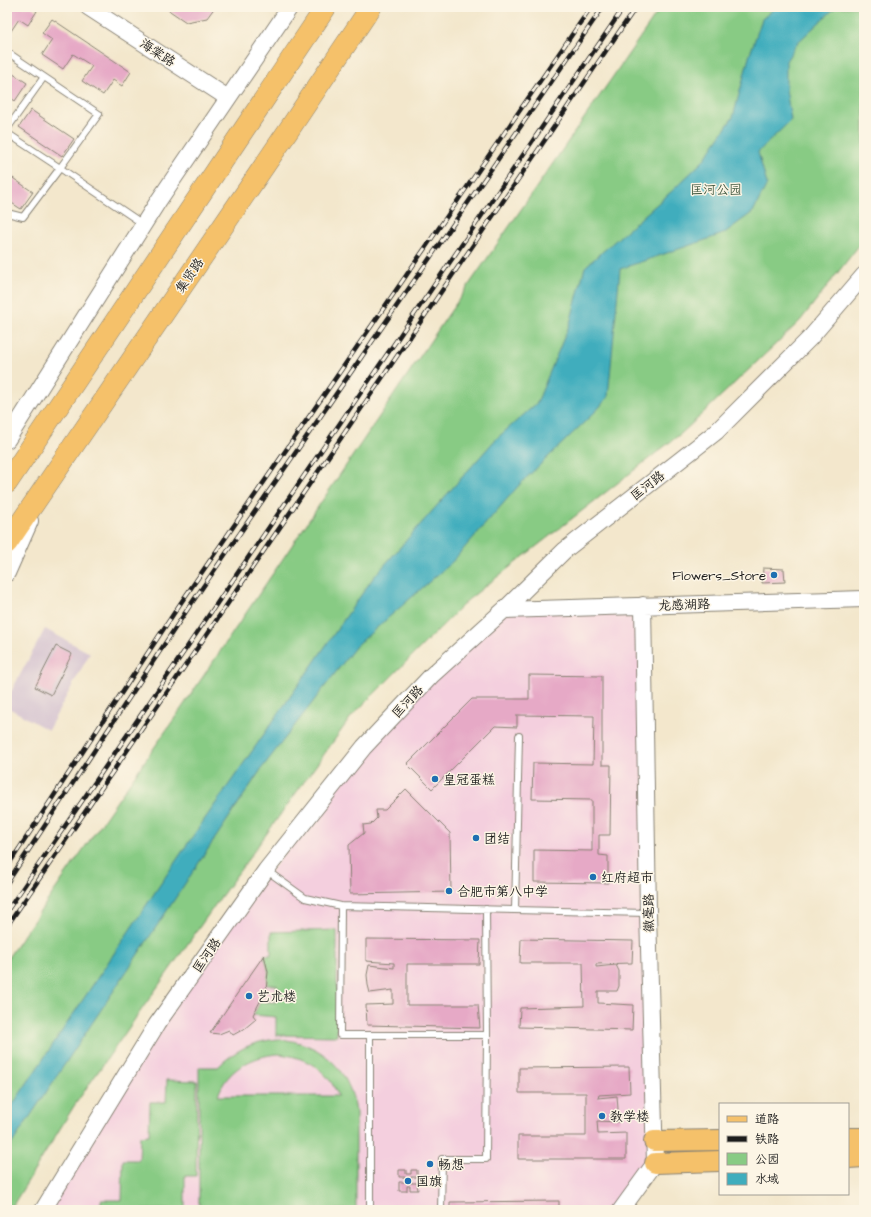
<svg xmlns="http://www.w3.org/2000/svg" width="871" height="1217" font-family="'Architects Daughter','LXGW WenKai TC',sans-serif">
  <style>
    .built { fill: #f4cfde }
    .industrial { fill: #d0bdce }
    .green { fill: #88cb84; stroke: #527450; fill-rule: evenodd }
    .water { fill: #3fadbd; stroke: #2e646c }
    .building { fill: #e6a9c6 }
    .lines { fill: none; stroke-linecap: round; stroke-linejoin: round }
    .service-casing { stroke: #888274; stroke-width: 8 }
    .tertiary-casing { stroke: #888274; stroke-width: 18 }
    .primary-casing { stroke: #888274; stroke-width: 22 }
    .trunk-casing { stroke: #888274; stroke-width: 22 }
    .service { stroke: #fff; stroke-width: 6 }
    .tertiary { stroke: #fff; stroke-width: 16 }
    .primary { stroke: #f5c16b; stroke-width: 20 }
    .trunk { stroke: #f5c16b; stroke-width: 21 }
    .rail-casing { stroke: #1c1c1c; stroke-width: 4.5 }
    .rail { stroke: #fcf5e5; stroke-width: 3; stroke-dasharray: 9; stroke-linecap: butt }
    .poi-dot { fill: #1f6fb2; stroke: #fcf5e5; stroke-width: 1.5 }
    .labels { text-anchor: middle; stroke-width: 3; stroke-linejoin: round; paint-order: stroke }
    .street-label { font-size: 13px; fill: #1c1c1c; stroke: #fcf5e5 }
    .park-label { font-size: 13px; fill: #425940; stroke: #fcf5e5 }
    .poi-label { font-size: 13px; fill: #1c1c1c; stroke: #fcf5e5; text-anchor: start }
  </style>
  <rect width="100%" height="100%" fill="#fcf5e5"/>
  <filter id="ink" filterUnits="userSpaceOnUse"><feTurbulence type="fractalNoise" baseFrequency=".025" numOctaves="2"/><feDisplacementMap in="SourceGraphic" scale="8" xChannelSelector="R" yChannelSelector="G"/><feConvolveMatrix kernelMatrix="1 2 1 2 8 2 1 2 1" color-interpolation-filters="sRGB"/></filter>
  <filter id="wash" filterUnits="userSpaceOnUse"><feTurbulence type="fractalNoise" baseFrequency=".012" numOctaves="4" result="noise"/><feDisplacementMap in="SourceGraphic" scale="16" xChannelSelector="R" yChannelSelector="G"/><feGaussianBlur stdDeviation="0.9" result="paint"/><feColorMatrix in="noise" values="0 0 0 0 0 0 0 0 0 0 0 0 0 0 0 0 0 1.4 0 .05"/><feComposite in="paint" operator="in"/></filter>
  <g filter="url(#wash)">
    <rect width="100%" height="100%" fill="#f3e7cc"/>
    <path class="built" d="M643 605 655 1163 621 1210H43L157 1024 364 747 504 610Z"/>
    <path class="industrial" d="M45 629 90 653 48 730 7 707V699Z"/>
    <path class="green" d="M661 7H864V239L800 321 683 432 469 599 351 717 215 905 74 1106 10 1210H7V959L181 709 446 318Z
      M337 930V1036L276 1035V1017L253 1015 260 1002H276L277 985H266L268 972 264 955H271V932Z
      M278 1039C321 1042 349 1068 356 1111V1210H199V1067H218C235 1050 253 1041 278 1039ZM278 1054C304 1056 329 1070 338 1096H218C226 1070 252 1056 278 1054Z
      M167 1080 197 1081 196 1176H185V1210H101V1200H122L123 1160H139L140 1136 149 1135 150 1102H166Z"/>
    <path class="water" d="M776 7H836L798 42 786 61V89L791 120 758 152 767 184 753 212 723 234 620 269 608 397 597 410 521 483 453 561 356 646 262 768 7 1151V1113L188 843 373 578 495 440 537 403 570 323 585 267 672 191 703 161 733 117 749 57 762 19Z"/>
    <g id="blocks">
      <path class="building" d="M7 7H32L37 11 28 25 19 19 9 34 7 32Z
        M164 7H215L207 18 186 22Z
        M52 19 131 72 122 86 113 80 103 95 82 81 92 66 73 54 63 69 42 55 52 40 42 33Z
        M7 70 27 83 15 101 7 95Z
        M31 110 74 139 62 156 19 127Z
        M7 174 33 192 21 209 7 200Z
        M763 568 784 569 785 582 762 583Z
        M56 646 72 654 51 695 35 687Z
        M529 675 602 676V765H611L610 835H599V855L608 856V883L534 882V850L592 851V800L532 799 533 763 593 764 594 716 517 715V727L495 726 432 789 407 764 472 699H529Z
        M406 789 450 833 451 892 350 894 349 845 364 833 363 825 371 824 377 818 376 810H385Z
        M366 939 480 940 479 964H407V1005H478L480 1028 367 1025 366 1005 393 1004V990L370 993 368 985 367 975 369 965 394 968V963L366 961Z
        M521 939 633 941 632 963 596 964V967L616 965 619 971V986L617 991H598V1003L633 1005 632 1030 519 1027 520 1008 584 1006 583 963H520Z
        M264 955 268 972 266 990 253 1015 256 1019 244 1029 233 1035 229 1030 219 1034 210 1033Z
        M629 1067 630 1093 599 1095 598 1098 617 1096 619 1122 597 1121 598 1134 626 1133V1159H518V1136H586V1093H519V1068Z
        M399 1170H406V1174H411V1170H417V1177H411V1183H417L418 1190H410V1186H407V1191H399V1182H405V1177H399Z
        M559 1201V1210H450V1202Z"/>
    </g>
  </g>
  <g filter="url(#ink)">
    <use href="#blocks" fill-opacity="0" stroke="#888274" stroke-width="1"/>
    <g class="lines">
      <defs>
        <path id="service" d="M7 52 99 114 60 168 143 224
          M7 129 44 77
          M7 133 60 168 23 217 7 213
          M266 870 305 898 341 906 647 913
          M341 906 340 1035H487
          M515 910 519 736
          M370 1035V1210
          M441 1210 442 1159H486L487 1035 486 909"/>
        <path id="tertiary" d="M88 7 228 98
          M7 440 159 200 290 7
          M7 573 30 521
          M504 610 864 599
          M43 1210 157 1024 266 870 364 747 432 675 504 610 565 550 716 432 810 338 864 275
          M621 1210 655 1163 648 913 643 605"/>
        <path id="primary" d="M848 1138H864
          M654 1141 720 1140
          M848 1158 864 1157
          M655 1163 720 1161"/>
        <path id="trunk" d="M7 483 326 7
          M7 543 288 131 371 7"/>
      </defs>
      <use href="#service" class="service-casing"/>
      <use href="#tertiary" class="tertiary-casing"/>
      <use href="#primary" class="primary-casing"/>
      <use href="#trunk" class="trunk-casing"/>
      <use href="#service" class="service"/>
      <use href="#tertiary" class="tertiary"/>
      <use href="#primary" class="primary"/>
      <use href="#trunk" class="trunk"/>
      <defs>
        <path id="rail" d="M7 867 180 604 591 7
          M7 883 189 607 603 7
          M7 911 624 7
          M7 926 636 7"/>
      </defs>
      <use href="#rail" class="rail-casing"/>
      <use href="#rail" class="rail"/>
    </g>
  </g>
  <g class="poi-dot">
    <circle cx="774" cy="575" r="4"/>
    <circle cx="435" cy="779" r="4"/>
    <circle cx="476" cy="838" r="4"/>
    <circle cx="593" cy="877" r="4"/>
    <circle cx="449" cy="891" r="4"/>
    <circle cx="249" cy="996" r="4"/>
    <circle cx="602" cy="1116" r="4"/>
    <circle cx="430" cy="1164" r="4"/>
    <circle cx="408" cy="1181" r="4"/>
  </g>
  <g class="labels">
    <g class="street-label">
      <text transform="translate(158 52) rotate(33)" y="5">海棠路</text>
      <text transform="translate(189 275) rotate(-56)" y="5">集贤路</text>
      <text transform="translate(647 485) rotate(-38)" y="5">匡河路</text>
      <text transform="translate(684 604) rotate(-2)" y="5">龙感湖路</text>
      <text transform="translate(407 701) rotate(-47)" y="5">匡河路</text>
      <text transform="translate(648 913) rotate(-91)" y="5">徽毫路</text>
      <text transform="translate(206 955) rotate(-55)" y="5">匡河路</text>
    </g>
    <g class="park-label">
      <text x="716" y="194">匡河公园</text>
    </g>
    <g class="poi-label">
      <text x="766" y="580" text-anchor="end">Flowers_Store</text>
      <text x="443" y="784">皇冠蛋糕</text>
      <text x="484" y="843">团结</text>
      <text x="601" y="882">红府超市</text>
      <text x="457" y="896">合肥市第八中学</text>
      <text x="257" y="1001">艺术楼</text>
      <text x="610" y="1121">教学楼</text>
      <text x="438" y="1169">畅想</text>
      <text x="416" y="1186">国旗</text>
    </g>
  </g>
  <rect width="871" height="1217" fill="none" stroke="#fcf5e5" stroke-width="24"/>
  <rect x="719" y="1103" width="130" height="92" fill="#fcf5e5" stroke="#a29e95"/>
  <rect x="727" y="1116" width="20" height="6" fill="#f5c16b" stroke="#a29e95"/>
  <text x="755" y="1123" font-size="12" fill="#1c1c1c">道路</text>
  <rect x="727" y="1136" width="20" height="6" fill="#1c1c1c" stroke="#a29e95"/>
  <text x="755" y="1143" font-size="12" fill="#1c1c1c">铁路</text>
  <rect x="727" y="1153" width="20" height="12" fill="#88cb84" stroke="#a29e95"/>
  <text x="755" y="1163" font-size="12" fill="#1c1c1c">公园</text>
  <rect x="727" y="1173" width="20" height="12" fill="#3fadbd" stroke="#a29e95"/>
  <text x="755" y="1183" font-size="12" fill="#1c1c1c">水域</text>
</svg>
